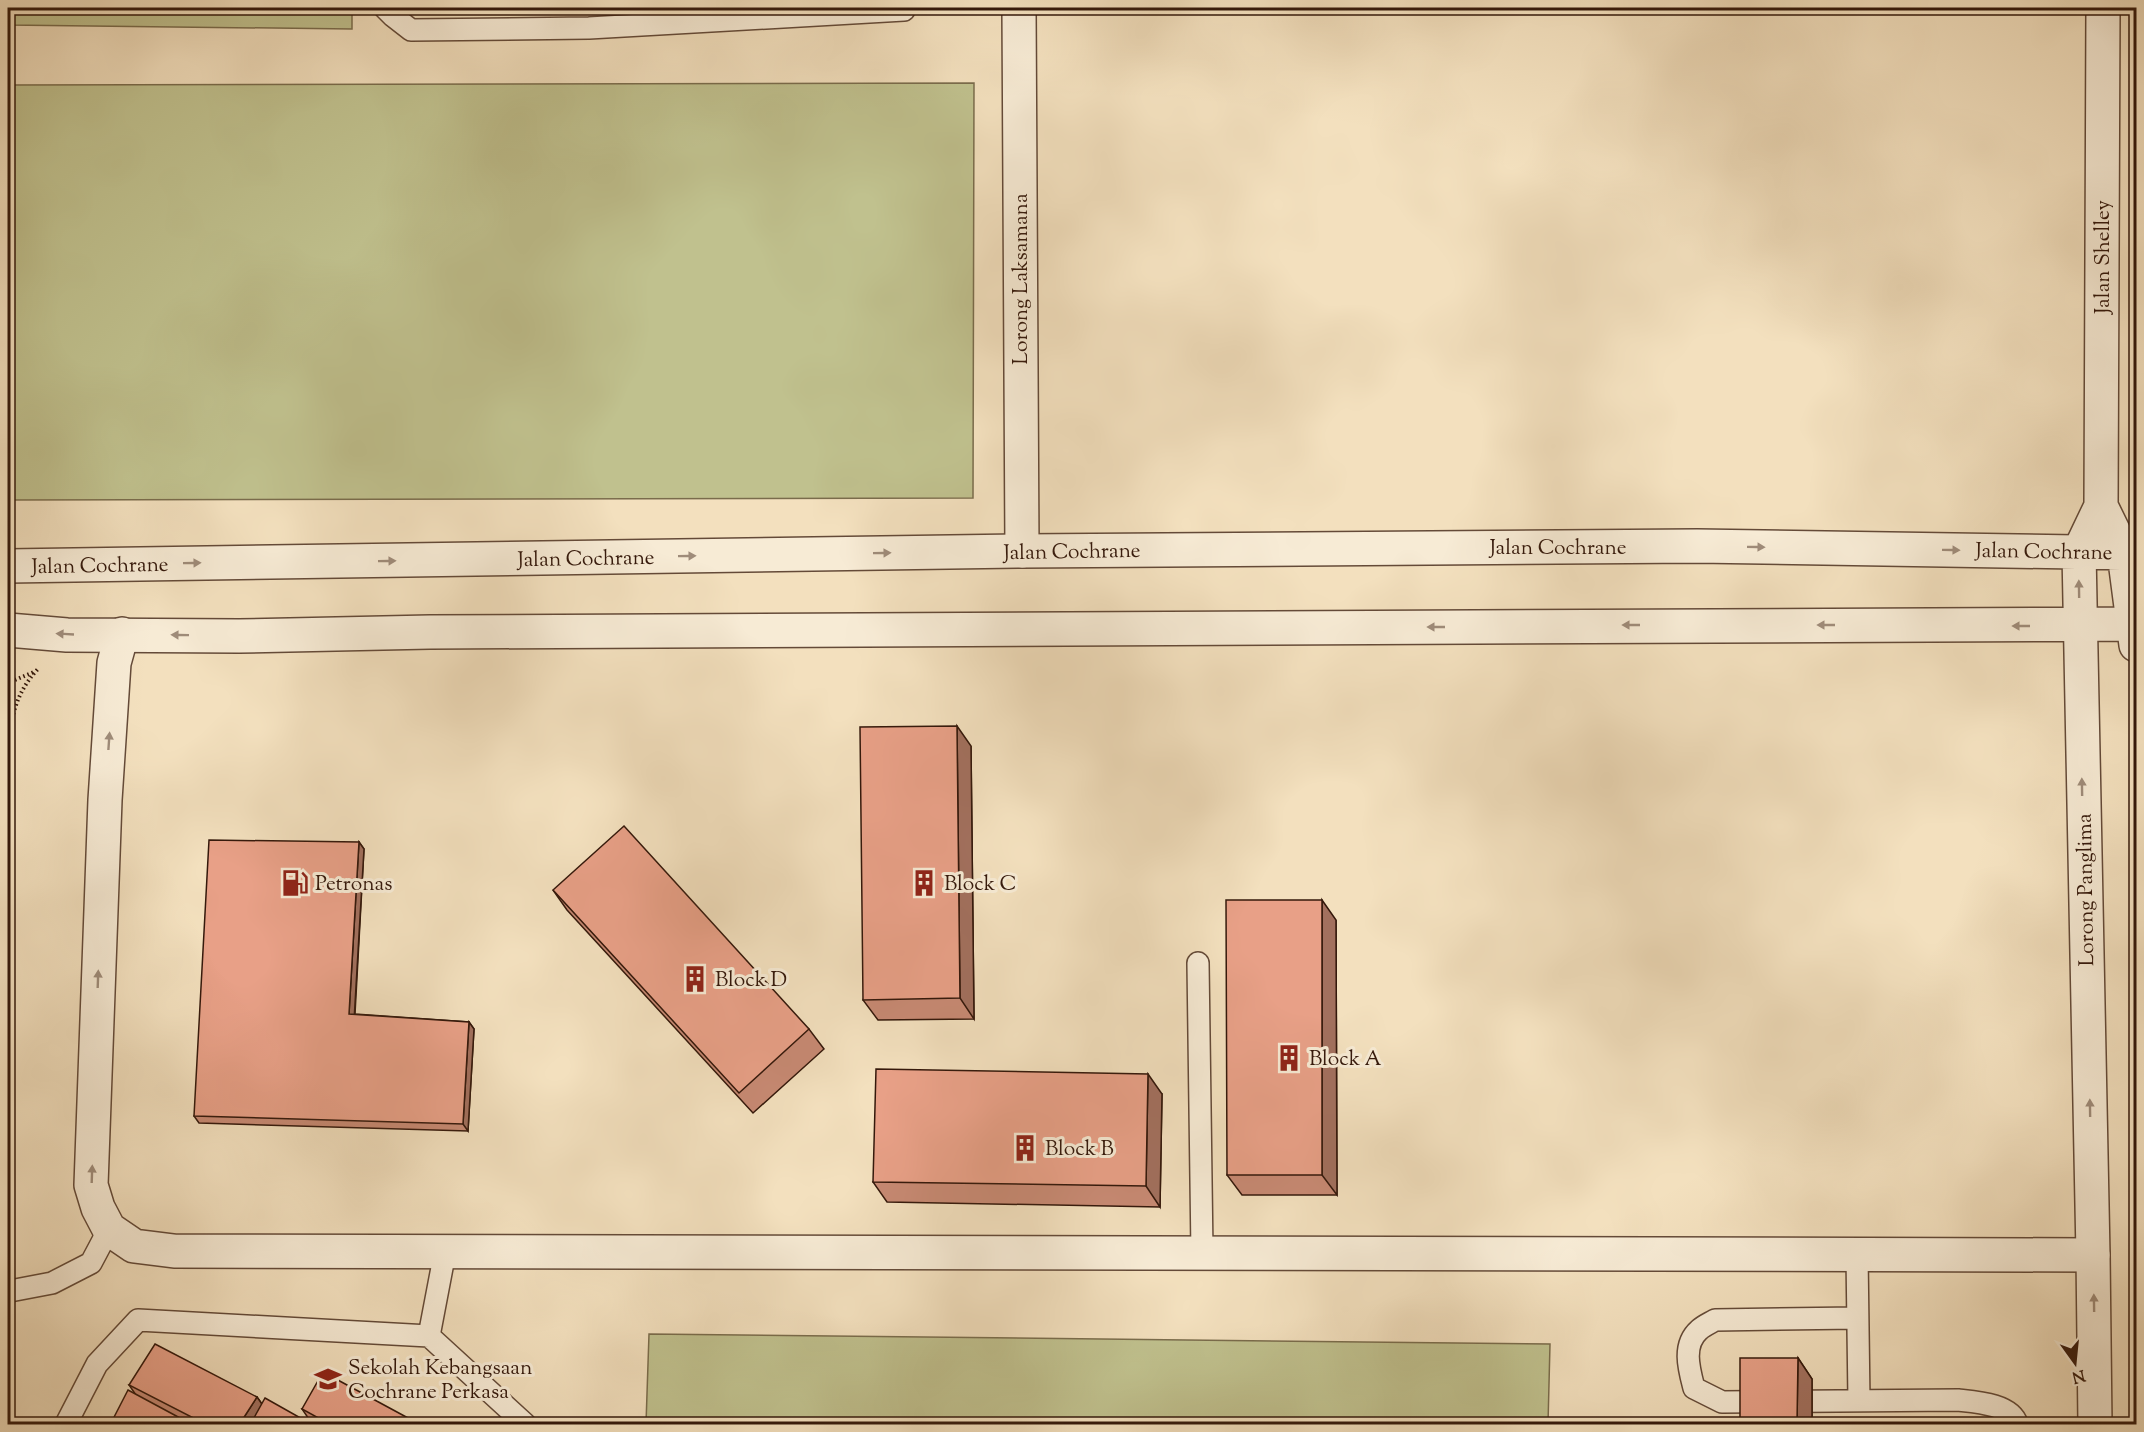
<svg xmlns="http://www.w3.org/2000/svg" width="2144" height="1432" font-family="'Sorts Mill Goudy',serif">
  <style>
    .green { fill: #c0c18e; stroke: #7a6c4c; stroke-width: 1.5 }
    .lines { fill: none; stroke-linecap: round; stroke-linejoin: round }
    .service-casing { stroke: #644a38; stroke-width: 24 }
    .minor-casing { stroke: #644a38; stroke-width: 36 }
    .tertiary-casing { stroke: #644a38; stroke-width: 36 }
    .path { stroke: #34180b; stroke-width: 4; stroke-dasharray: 1.5 3; stroke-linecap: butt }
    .service { stroke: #f7ebd5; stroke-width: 21 }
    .minor { stroke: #f7ebd5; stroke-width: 33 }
    .tertiary { stroke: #f7ebd5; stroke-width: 33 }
    .wall { fill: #c88a74; stroke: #34180b; stroke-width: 1.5 }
    .shaded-wall { fill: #a2705e; stroke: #34180b; stroke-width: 1.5 }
    .building { fill: #e8a087; stroke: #34180b; stroke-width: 1.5 }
    .oneway { fill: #9f8c7a }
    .labels { text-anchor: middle; stroke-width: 6; stroke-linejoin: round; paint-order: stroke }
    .street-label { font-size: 21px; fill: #34180b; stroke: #f7ebd5 }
    .poi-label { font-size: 21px; fill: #34180b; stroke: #f7ebd5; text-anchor: start }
  </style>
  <rect width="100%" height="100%" fill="#f3e0be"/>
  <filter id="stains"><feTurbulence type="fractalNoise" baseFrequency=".00333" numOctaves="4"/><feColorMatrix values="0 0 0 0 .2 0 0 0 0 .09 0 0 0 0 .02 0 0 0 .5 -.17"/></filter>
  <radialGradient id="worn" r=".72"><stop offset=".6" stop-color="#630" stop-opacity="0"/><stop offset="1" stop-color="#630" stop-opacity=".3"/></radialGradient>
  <path class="green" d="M8 8H352V29L8 25Z
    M974 83 973 498 8 500V85Z
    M649 1334 1550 1344 1548 1424H646Z"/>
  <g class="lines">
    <defs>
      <path id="service" d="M385 8 393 16 411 30 589 28 904 10V8
        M1198 963 1202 1252
        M445 1252 429 1336 525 1424
        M1857 1255 1859 1401
        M10 1291 52 1283 91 1263 109 1229
        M1857 1318 1715 1320C1710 1323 1703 1326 1699 1330 1682 1345 1689 1369 1694 1388L1722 1402 1958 1400C1976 1402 2011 1404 2017 1424
        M66 1424 97 1364 138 1320 429 1336"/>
      <path id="minor" d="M1019 8 1022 551
        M122 634 114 663 105 800 91 1185 98 1208 109 1229 134 1246 174 1251 2093 1255"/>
      <path id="tertiary" d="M2103 8 2101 506 2124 553 2136 645
        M8 566 1022 551 1697 546 2136 553
        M8 630 67 635 239 636 430 632 2136 624
        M2095 1424 2093 1255 2079 552 2101 506"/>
    </defs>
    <use href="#service" class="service-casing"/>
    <use href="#minor" class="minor-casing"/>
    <use href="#tertiary" class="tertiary-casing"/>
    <path class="path" d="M15 680 34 672
      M8 745C11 716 17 691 38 669"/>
    <use href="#service" class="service"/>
    <use href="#minor" class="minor"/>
    <use href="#tertiary" class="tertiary"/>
  </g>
  <path class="wall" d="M971 746 974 1019 878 1020 863 1000Z
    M359 842 364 849 355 1014 469 1022 474 1029 468 1131 199 1123 194 1116Z
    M553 890 809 1029 824 1049 753 1113 567 910Z
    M1336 920 1337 1195H1242L1227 1175Z
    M1162 1094 1160 1207 887 1202 873 1182Z
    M1798 1358 1812 1379V1424L1953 1425H1742L1740 1421Z
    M129 1385 257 1397 262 1404 313 1425H110L136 1395Z
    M302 1409 421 1425H313Z"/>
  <path class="shaded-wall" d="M957 726 971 746 974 1019 960 998Z
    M359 842 364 849 354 1021 349 1014Z
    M1322 900 1336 920 1337 1195 1322 1175Z
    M469 1022 474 1029 468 1131 463 1124Z
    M1148 1074 1162 1094 1160 1207 1146 1186Z
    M1798 1358 1812 1379V1425H1798L1797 1423Z
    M257 1397 271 1417 267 1425H239Z"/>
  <path class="building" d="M957 726 960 998 863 1000 860 727Z
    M624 826 809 1029 739 1093 553 890Z
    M209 840 359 842 349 1014 469 1022 463 1124 194 1116Z
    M1226 900H1322V1175H1227Z
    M876 1069 1148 1074 1146 1186 873 1182Z
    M155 1344 257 1397 239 1425H207L129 1385Z
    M1740 1358H1798L1797 1423 1740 1421Z
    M323 1372 421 1425H331L302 1409Z
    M128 1390 193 1425H110Z
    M265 1398 313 1425H250Z
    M1951 1421V1425H1800V1424Z"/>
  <defs><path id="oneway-solid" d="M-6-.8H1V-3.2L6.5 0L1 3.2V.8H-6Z" transform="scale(1.5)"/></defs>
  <g class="oneway">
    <use href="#oneway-solid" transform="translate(1756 547) rotate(1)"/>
    <use href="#oneway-solid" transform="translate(1951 550) rotate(1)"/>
    <use href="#oneway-solid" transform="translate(882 553) rotate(-1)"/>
    <use href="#oneway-solid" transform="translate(687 556) rotate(-1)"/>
    <use href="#oneway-solid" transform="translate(387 561) rotate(-1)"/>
    <use href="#oneway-solid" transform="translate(192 563) rotate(-1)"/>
    <use href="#oneway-solid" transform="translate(2079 589) rotate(-91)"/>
    <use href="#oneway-solid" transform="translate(1631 625) rotate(180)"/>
    <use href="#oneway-solid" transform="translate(1826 625) rotate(-180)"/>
    <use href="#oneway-solid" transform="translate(2021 626) rotate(-180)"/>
    <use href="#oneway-solid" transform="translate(1436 627) rotate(180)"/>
    <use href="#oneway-solid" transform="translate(65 634) rotate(-177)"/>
    <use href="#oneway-solid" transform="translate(180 635) rotate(-179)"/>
    <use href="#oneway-solid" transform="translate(109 741) rotate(-86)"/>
    <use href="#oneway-solid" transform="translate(2082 787) rotate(-91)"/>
    <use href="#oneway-solid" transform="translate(98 979) rotate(-88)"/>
    <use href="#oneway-solid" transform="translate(2090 1108) rotate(-91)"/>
    <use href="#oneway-solid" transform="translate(92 1174) rotate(-88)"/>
    <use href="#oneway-solid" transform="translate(2094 1303) rotate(-91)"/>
  </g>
  <defs>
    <symbol id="fuel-bare" viewBox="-9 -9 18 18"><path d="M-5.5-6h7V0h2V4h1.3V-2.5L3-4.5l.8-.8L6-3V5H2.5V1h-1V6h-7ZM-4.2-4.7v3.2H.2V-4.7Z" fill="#8f2418" stroke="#f7ebd5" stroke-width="2.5" paint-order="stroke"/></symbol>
    <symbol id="building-bare" viewBox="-9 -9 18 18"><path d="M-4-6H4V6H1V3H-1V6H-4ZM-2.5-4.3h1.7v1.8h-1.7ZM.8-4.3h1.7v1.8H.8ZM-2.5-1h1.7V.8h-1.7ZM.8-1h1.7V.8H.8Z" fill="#8f2418" stroke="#f7ebd5" stroke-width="2.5" paint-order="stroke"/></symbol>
    <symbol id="school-bare" viewBox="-9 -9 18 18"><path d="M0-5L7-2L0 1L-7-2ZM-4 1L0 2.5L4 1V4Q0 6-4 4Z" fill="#8f2418" stroke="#f7ebd5" stroke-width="2.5" paint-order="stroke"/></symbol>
  </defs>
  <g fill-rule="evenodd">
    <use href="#fuel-bare" x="276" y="864" width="38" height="38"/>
    <use href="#building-bare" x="905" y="864" width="38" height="38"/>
    <use href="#building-bare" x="676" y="960" width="38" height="38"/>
    <use href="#building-bare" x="1270" y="1039" width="38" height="38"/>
    <use href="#building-bare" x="1006" y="1129" width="38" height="38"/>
    <use href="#school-bare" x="309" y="1360" width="38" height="38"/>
  </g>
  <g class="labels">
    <g class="street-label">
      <text transform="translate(2102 257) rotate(-90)" y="7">Jalan Shelley</text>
      <text transform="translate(1020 279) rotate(-90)" y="7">Lorong Laksamana</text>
      <text x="1558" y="554">Jalan Cochrane</text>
      <text transform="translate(1072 551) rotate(-1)" y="7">Jalan Cochrane</text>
      <text transform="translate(2044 551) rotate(1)" y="7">Jalan Cochrane</text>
      <text transform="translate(586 558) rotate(-1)" y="7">Jalan Cochrane</text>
      <text transform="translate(100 565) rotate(-1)" y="7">Jalan Cochrane</text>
      <text transform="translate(2085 890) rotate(-91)" y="7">Lorong Panglima</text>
    </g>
    <g class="poi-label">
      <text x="315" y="890">Petronas</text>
      <text x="944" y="890">Block C</text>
      <text x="715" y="986">Block D</text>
      <text x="1309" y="1065">Block A</text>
      <text x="1045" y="1155">Block B</text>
      <text x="348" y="1374">Sekolah Kebangsaan<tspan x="348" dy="24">Cochrane Perkasa</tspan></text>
    </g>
  </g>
  <rect width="2144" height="1432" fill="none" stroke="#f3e0be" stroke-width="30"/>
  <rect x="9" y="9" width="2126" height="1414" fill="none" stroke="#34180b" stroke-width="3"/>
  <rect x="15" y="15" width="2114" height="1402" fill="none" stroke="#34180b" stroke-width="1.5"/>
  <g transform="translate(2075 1363) rotate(165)" stroke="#f7ebd5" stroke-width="4.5" paint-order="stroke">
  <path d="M0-4.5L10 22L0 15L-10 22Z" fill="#34180b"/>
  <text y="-9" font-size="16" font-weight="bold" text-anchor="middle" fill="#34180b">N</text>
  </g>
  <rect width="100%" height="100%" filter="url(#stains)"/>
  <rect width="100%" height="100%" fill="url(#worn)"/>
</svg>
